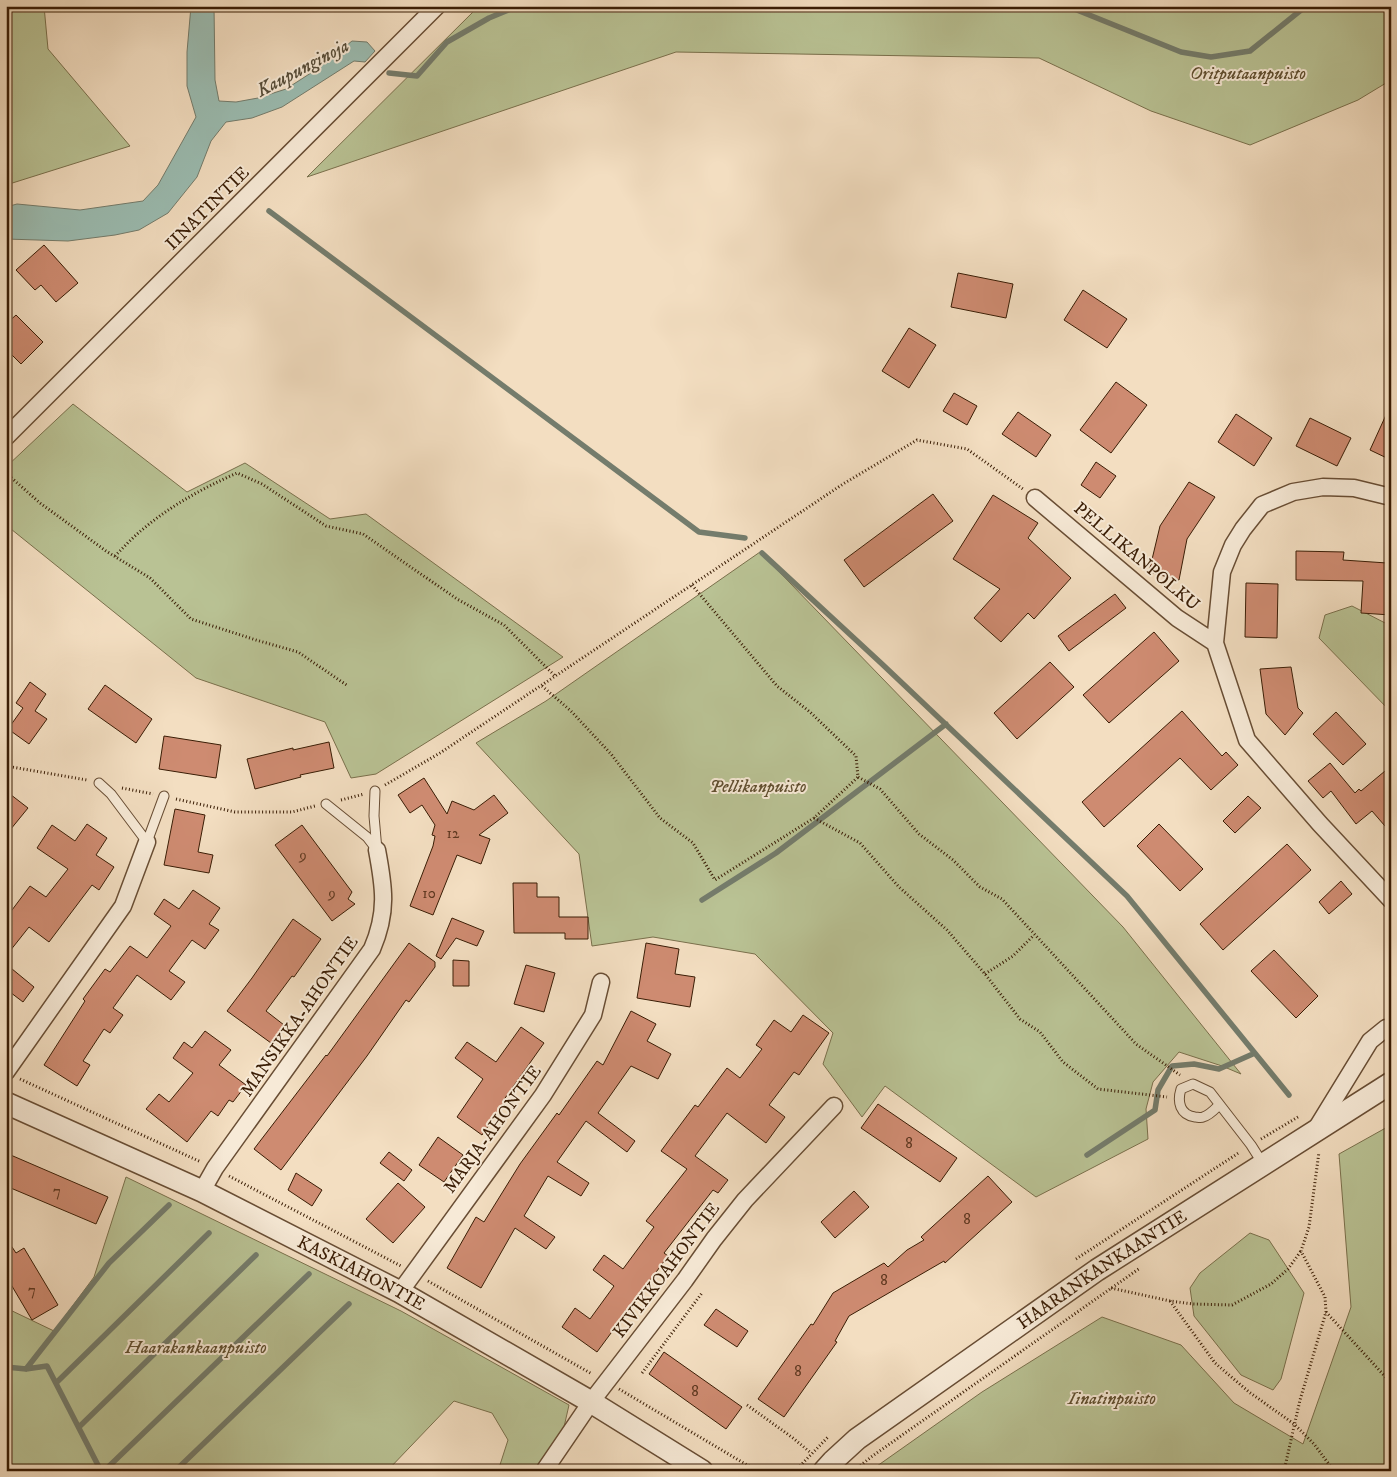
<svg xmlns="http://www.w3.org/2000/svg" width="1397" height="1477" font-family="'IM FELL DW Pica',serif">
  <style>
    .green { fill: #b9c294; stroke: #7a704c }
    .water { fill: #9bbcb1; stroke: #747c6c }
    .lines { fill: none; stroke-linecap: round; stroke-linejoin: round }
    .stream { stroke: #747c6c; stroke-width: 5.5 }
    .building { fill: #ce8b71; stroke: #3a1d05 }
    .service-casing { stroke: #684d34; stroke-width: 11 }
    .minor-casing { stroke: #684d34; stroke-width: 19 }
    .tertiary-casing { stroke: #684d34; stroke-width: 24 }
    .path { stroke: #3a1d05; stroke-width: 3; stroke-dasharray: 1 2.5; stroke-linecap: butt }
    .service { stroke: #f7ead7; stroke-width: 9 }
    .minor { stroke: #f7ead7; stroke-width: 16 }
    .tertiary { stroke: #f7ead7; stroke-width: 21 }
    .labels { text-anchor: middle; stroke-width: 4; stroke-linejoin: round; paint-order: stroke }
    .number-label { font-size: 15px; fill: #5f3820 }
    .park-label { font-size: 18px; font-style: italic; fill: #604f30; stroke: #f7ead7 }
    .street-label { font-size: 18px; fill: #3a1d05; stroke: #f7ead7 }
    .water-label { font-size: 19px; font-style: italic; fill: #574d39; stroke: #f7ead7 }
  </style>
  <rect width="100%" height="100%" fill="#f3dec1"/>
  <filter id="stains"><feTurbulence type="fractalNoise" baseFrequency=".004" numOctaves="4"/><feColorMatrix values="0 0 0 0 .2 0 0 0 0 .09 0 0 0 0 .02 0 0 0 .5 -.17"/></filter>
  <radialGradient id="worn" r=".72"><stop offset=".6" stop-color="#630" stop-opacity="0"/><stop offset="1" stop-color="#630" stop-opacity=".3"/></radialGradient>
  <path class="green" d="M6 6H44L48 49 130 146 6 185Z
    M479 6H1391V80L1358 100 1250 145 1151 111 1039 58 676 52 307 177Z
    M73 404 187 492 245 463 330 519 366 514 563 657 376 774 351 778 325 722 196 678 6 525V467Z
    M760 552 1123 927 1241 1074 1222 1066 1179 1052 1153 1082 1146 1109 1148 1139 1036 1197 885 1086 862 1117 823 1064 833 1033 755 954 653 937 592 946 579 854 476 743 546 701Z
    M1352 606 1391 626V712L1319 638 1325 615Z
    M1391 1125V1471H870L982 1392 1102 1317 1181 1345 1234 1403 1303 1444 1351 1307 1339 1154Z
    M126 1177 401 1311 569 1405 564 1427 534 1471H498L508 1440 492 1413 454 1401 387 1471H6V1308L54 1331 94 1277Z
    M1250 1233 1269 1240 1304 1293 1281 1379 1273 1390 1241 1375 1194 1316 1190 1288 1200 1273Z"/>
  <path class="water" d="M191 6H214L215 80 219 101 236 102 258 98 286 89 314 71 352 41 367 42 375 51 365 62 354 61 282 107 252 118 226 122 211 141 197 177 168 213 139 230 115 235 68 241 6 239V207L17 204 80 210 143 201 158 185 196 117 187 86V52Z"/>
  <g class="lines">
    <path class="stream" d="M1067 6 1181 52 1211 57 1250 51 1306 6
      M389 73 417 76 447 42 489 18 518 6
      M269 211 699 532 745 538
      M762 553 882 664 1127 896 1289 1095
      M702 900 776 853 946 724
      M1087 1155 1155 1110 1158 1090 1172 1066 1194 1064 1219 1069 1255 1053
      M6 1367 26 1369 47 1366 101 1471
      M26 1369 109 1263 169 1205
      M56 1383 209 1233
      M79 1427 256 1255
      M104 1471 309 1274
      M175 1471 349 1304"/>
  </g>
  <path class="building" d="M44 245 78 283 56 302 41 285 35 290 16 270Z
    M958 273 1013 284 1006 318 951 307Z
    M1083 290 1127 319 1107 348 1064 320Z
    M16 315 43 342 21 364 6 349V324Z
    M909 328 936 345 909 388 882 371Z
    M1116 382 1147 405 1111 453 1080 430Z
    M954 393 977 406 967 425 943 411Z
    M1391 404V460L1370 450Z
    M1018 412 1051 435 1036 457 1002 434Z
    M1236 414 1272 438 1254 466 1218 442Z
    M1310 418 1351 438 1337 466 1296 446Z
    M1096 462 1116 476 1100 498 1081 485Z
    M1189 482 1215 497 1187 539 1179 580 1149 572 1160 526Z
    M933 494 953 521 864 587 844 560Z
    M993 495 1038 523 1028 538 1071 578 1034 619 1028 613 1001 642 974 618 1000 589 953 559Z
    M1296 551 1344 552 1343 560 1387 563 1386 583H1391V615L1361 613 1363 581 1296 580Z
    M1246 583 1278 584 1277 638 1245 637Z
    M1115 594 1126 608 1069 651 1058 636Z
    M1154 632 1179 661 1109 723 1083 695Z
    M1050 662 1074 687 1017 739 994 713Z
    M1291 667 1298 708 1303 713 1285 735 1266 714 1260 669Z
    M30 682 46 694 35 711 47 719 29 744 8 729 23 708 16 703Z
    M105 685 152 719 136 743 88 709Z
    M1182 711 1222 756 1226 752 1238 765 1211 790 1180 758 1104 827 1082 802Z
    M1336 712 1366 744 1343 765 1313 734Z
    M164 736 221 745 216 778 159 769Z
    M329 742 334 768 300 775 301 777 255 789 247 759 293 748V750Z
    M1330 763 1355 793 1359 789 1361 791 1391 766V833L1372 811 1356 824 1331 791 1323 798 1308 781Z
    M424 778 447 814 452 801 474 810 494 795 508 813 479 835 490 839 481 864 457 855 433 915 410 906 433 846 435 836 432 835 435 825 422 805 410 813 398 795Z
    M6 791 28 808 6 835Z
    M1248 796 1261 808 1235 833 1223 821Z
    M175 809 205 815 198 852 213 855 209 873 164 865Z
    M87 824 107 838 96 855 114 867 99 890 92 885 49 942 29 927 6 956V918L30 886 46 897 68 869 37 848 52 825 75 841Z
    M1159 824 1203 869 1180 891 1137 846Z
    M302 825 352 892 348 899 355 904 332 921 275 845Z
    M1287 844 1311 870 1223 950 1200 924Z
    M1341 881 1352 894 1329 914 1319 902Z
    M513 883H537V897H559V917H588V939H565V933H514Z
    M193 890 220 908 209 924 219 930 205 949 192 940 169 971 185 982 171 1000 137 975 113 1008 123 1015 110 1033 104 1029 83 1061 90 1065 77 1086 44 1065 85 1001 83 999 105 969 110 972 130 946 147 958 171 926 154 914 164 899 179 909Z
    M452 918 484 931 477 946 456 938 441 959 436 956Z
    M293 919 321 939 294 977 292 976 266 1011 284 1025 271 1043 227 1011 252 978Z
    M409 943 435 962V967L409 1002 406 1000 367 1056 281 1170 254 1149 326 1055 327 1056Z
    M646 943 679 949 675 974 695 977 690 1007 637 998Z
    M1274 950 1318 996 1296 1018 1251 971Z
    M453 960 469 961V986H453Z
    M6 964 34 987 23 1002 6 989Z
    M526 965 555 973 544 1012 514 1004Z
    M631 1011 656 1024 647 1041 671 1054 658 1079 631 1066 598 1113 635 1141 627 1152 586 1121 557 1162 589 1183 581 1196 548 1176 524 1216 555 1237 546 1249 515 1228 481 1288 447 1268 476 1217 484 1222 520 1164 557 1113 559 1115 597 1061 603 1065Z
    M803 1015 829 1033 799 1075 794 1072 769 1105 785 1117 766 1143 727 1113 695 1156 728 1180 718 1193 713 1190 664 1253 668 1256 597 1352 562 1327 575 1308 590 1319 614 1286 593 1270 604 1255 623 1269 654 1227 646 1221 687 1169 661 1151 695 1105 698 1107 727 1068 740 1078 762 1049 756 1045 774 1020 791 1032Z
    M521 1027 544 1043 503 1101 505 1102 482 1135 457 1117 483 1079 455 1058 467 1042 496 1062Z
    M205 1031 231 1050 219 1065 246 1085 233 1102 229 1100 218 1116 211 1111 187 1142 146 1109 159 1094 169 1102 193 1073 173 1058 184 1042 192 1048Z
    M878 1104 957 1158 940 1182 861 1128Z
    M438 1137 463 1155 444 1182 419 1165Z
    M389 1152 412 1170 404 1181 380 1163Z
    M6 1153 108 1197 96 1224 6 1186Z
    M296 1173 322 1190 312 1206 288 1190Z
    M988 1176 1012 1202 945 1263 944 1261 849 1316 835 1341 837 1342 784 1417 758 1399 811 1324 813 1325 833 1293 884 1263 888 1267 907 1250 924 1240 921 1237Z
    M398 1183 425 1207 393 1243 366 1219Z
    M854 1191 869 1207 835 1238 821 1222Z
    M6 1238 16 1253 24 1248 58 1305 32 1320 6 1276Z
    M716 1309 748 1331 737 1347 704 1325Z
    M664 1352 742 1407 726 1429 649 1374Z"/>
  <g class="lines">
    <defs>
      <path id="service" d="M99 783 111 794 147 842 164 796
        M326 804 367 837 377 850 374 816 375 791
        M1219 1105C1215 1109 1210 1115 1203 1117 1201 1118 1197 1117 1195 1117 1180 1115 1177 1102 1181 1089L1193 1084 1210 1092 1251 1145 1263 1164"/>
      <path id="minor" d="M6 437 437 6
        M1391 497 1354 488 1323 487 1293 492 1262 505 1243 529 1233 545 1222 572 1215 643 1247 740 1320 824 1391 900
        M1035 498 1177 618 1215 643
        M6 1072 123 906 147 842
        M1316 1129 1370 1041 1386 1028 1391 1029
        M202 1191 215 1168 372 949C388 912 384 887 377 850
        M400 1292 543 1095 593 1015 601 982
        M544 1471 591 1402 685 1280 714 1239 745 1200 834 1106"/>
      <g id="tertiary">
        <path id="s1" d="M6 1103 202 1191 400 1292 591 1402 702 1471"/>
        <path id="s2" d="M824 1471 833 1461 857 1439 1097 1270 1391 1083"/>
      </g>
    </defs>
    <use href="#service" class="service-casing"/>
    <use href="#minor" class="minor-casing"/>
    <use href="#tertiary" class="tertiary-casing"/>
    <path class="path" d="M6 473 40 503 106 551 150 578 191 619 256 640 298 652 348 686
      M115 556C124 547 133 537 143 529 172 505 203 488 237 473L262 484 326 526 363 534 457 599 504 625 556 677
      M692 585 777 686 810 712 856 756 858 777 880 789 919 834 953 860 980 887 1002 899 1136 1044 1180 1075
      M542 686 571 711 611 754 660 818 693 843 715 880 814 818 858 777
      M6 766 87 780
      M385 785 440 753 843 484 917 440 967 449 1023 489
      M122 788 153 794
      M176 799 235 812H292L315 806
      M341 800 364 794
      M814 818 860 843 899 887 947 930 985 974 1020 1019 1040 1032 1063 1062 1098 1089 1167 1097
      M985 974 1013 956 1034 935
      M20 1079 201 1162
      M1261 1139 1298 1117
      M229 1176 401 1266
      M1076 1259 1240 1152
      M428 1281 592 1374
      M1111 1288 1170 1301 1193 1304 1232 1305 1271 1284 1288 1269 1301 1251
      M1170 1301 1215 1363 1249 1392 1294 1424 1314 1444 1334 1471
      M1326 1312 1391 1383
      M642 1373 702 1293
      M619 1389 757 1471
      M747 1405 793 1438 811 1453
      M855 1470 871 1457 1140 1268
      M795 1471 829 1436
      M1284 1471 1300 1400 1326 1312 1325 1297 1301 1251 1309 1227 1319 1152"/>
    <use href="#service" class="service"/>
    <use href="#minor" class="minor"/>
    <use href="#tertiary" class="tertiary"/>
  </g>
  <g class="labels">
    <g class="number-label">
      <text x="453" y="838">12</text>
      <text x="303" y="860">9</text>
      <text x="332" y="898">9</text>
      <text x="429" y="898">10</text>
      <text x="909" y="1148">8</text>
      <text x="57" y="1196">7</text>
      <text x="967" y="1224">8</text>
      <text x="884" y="1285">8</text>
      <text x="32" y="1295">7</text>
      <text x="798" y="1376">8</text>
      <text x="695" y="1396">8</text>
    </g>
    <g class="park-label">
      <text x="1248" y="79">Oritputaanpuisto</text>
      <text x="758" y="792">Pellikanpuisto</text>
      <text x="196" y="1353">Haarakankaanpuisto</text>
      <text x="1112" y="1404">Iinatinpuisto</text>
    </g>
    <g class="street-label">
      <text transform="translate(207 208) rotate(-45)" y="6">IINATINTIE</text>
      <text transform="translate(1137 556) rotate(40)" y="6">PELLIKANPOLKU</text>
      <text transform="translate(299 1016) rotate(-55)" y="6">MANSIKKA-AHONTIE</text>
      <text transform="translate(492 1129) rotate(-54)" y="6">MARJA-AHONTIE</text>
      <text dy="6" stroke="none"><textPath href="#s2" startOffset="344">HAARANKANKAANTIE</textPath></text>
      <text transform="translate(666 1270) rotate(-53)" y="6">KIVIKKOAHONTIE</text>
      <text dy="6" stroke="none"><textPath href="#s1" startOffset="394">KASKIAHONTIE</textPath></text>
    </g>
    <g class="water-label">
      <text transform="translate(302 67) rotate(-28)" y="7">Kaupunginoja</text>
    </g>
  </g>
  <rect width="1397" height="1477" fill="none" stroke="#f3dec1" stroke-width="25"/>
  <rect x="8" y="8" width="1382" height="1462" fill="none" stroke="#3a1d05" stroke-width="2.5"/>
  <rect x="12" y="12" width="1372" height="1452" fill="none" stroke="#3a1d05"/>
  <rect width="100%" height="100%" filter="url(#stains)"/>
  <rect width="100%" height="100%" fill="url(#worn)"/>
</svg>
